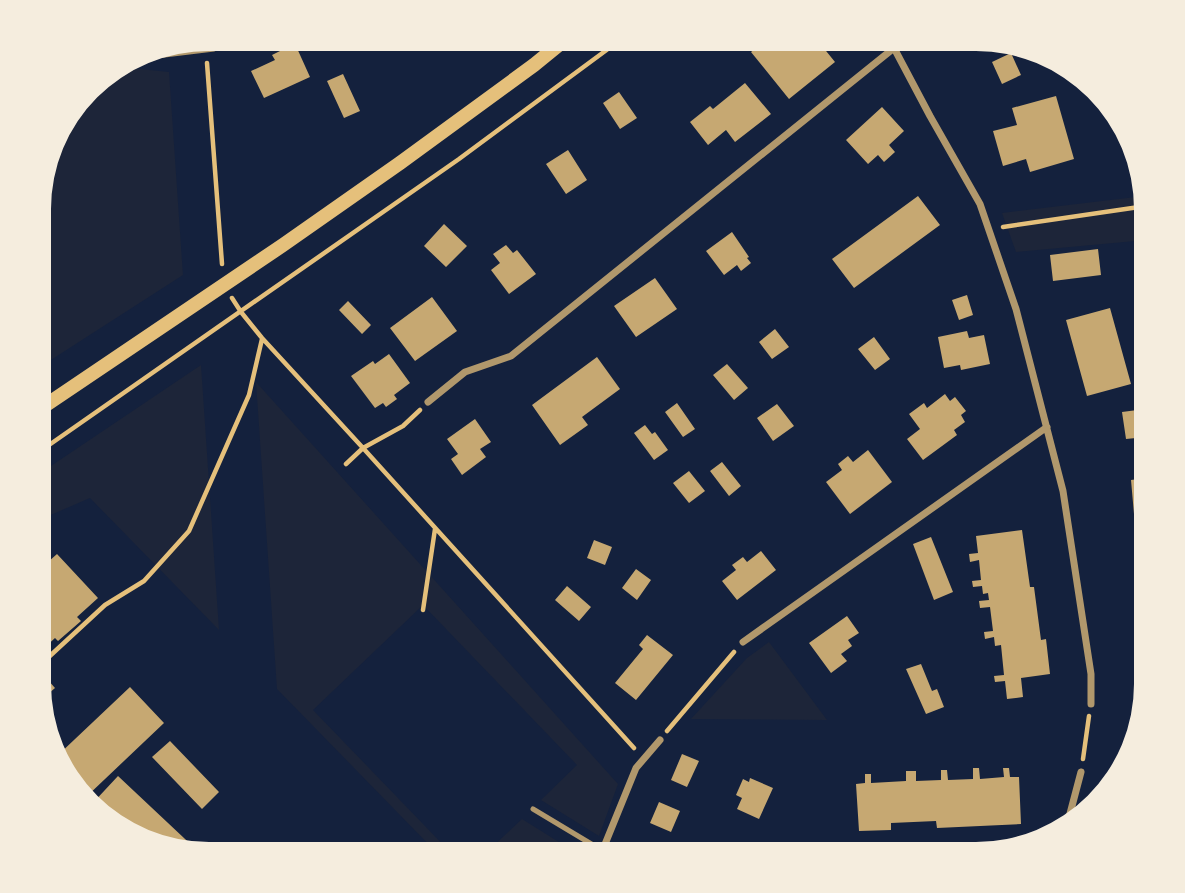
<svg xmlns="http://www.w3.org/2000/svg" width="1185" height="893" font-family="'Public Sans',sans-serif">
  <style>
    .green { fill: #1d2539 }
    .building { fill: #c6a872 }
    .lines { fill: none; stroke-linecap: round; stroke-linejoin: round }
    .path { stroke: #e5c07b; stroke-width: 4.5 }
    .service { stroke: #b1986c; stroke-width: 5 }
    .minor { stroke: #b1986c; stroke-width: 7 }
    .secondary { stroke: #e5c07b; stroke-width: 14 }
  </style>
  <rect width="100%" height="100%" fill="#14213d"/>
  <path class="green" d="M120 67 169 72 183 275 40 367V186L61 124 97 81Z
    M1144 196 1146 209V240L1016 252 1002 213Z
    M201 365 219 630 90 498 39 520V474Z
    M256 382 618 784 599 836 541 800 577 765 423 605 313 710 452 854H438L277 689Z
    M769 642 827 720 691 719 747 658Z
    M522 819 578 854H485Z"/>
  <path class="building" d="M981 39H987L1001 42 986 49Z
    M765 41H787L791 47 799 41H818L835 62 789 99 751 52Z
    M290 46H296L310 77 264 98 251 71 275 60 272 55Z
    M1011 53 1021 75 1002 84 992 62Z
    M343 74 360 111 344 118 327 81Z
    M745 83 771 114 735 142 726 130 708 145 690 122 710 106 713 109Z
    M619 92 637 118 620 129 603 103Z
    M1056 96 1074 159 1030 172 1026 159 1003 166 993 131 1017 125 1012 108Z
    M882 107 904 131 889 145 895 152 884 162 878 155 868 164 846 140Z
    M1124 131H1126L1129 134 1137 169 1135 170Z
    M568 150 587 180 566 194 546 164Z
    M918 196 940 225 854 288 832 259Z
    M444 224 467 246 446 267 424 246Z
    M732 232 749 257 747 258 751 263 741 271 737 265 724 275 706 251Z
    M506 245 513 253 517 250 536 274 509 294 491 270 500 263 493 254Z
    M1098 249 1101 275 1053 281 1050 255Z
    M655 278 677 309 636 337 614 306Z
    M967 295 973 315 959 320 952 300Z
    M432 297 457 331 415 361 390 328Z
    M348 301 371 325 362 334 339 310Z
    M1110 308 1131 384 1087 396 1066 320Z
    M775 329 789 347 772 359 759 342Z
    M967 331 969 338 984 335 990 364 961 370 960 365 944 368 938 337Z
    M874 337 890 359 875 370 858 349Z
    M389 354 410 383 394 395 397 399 386 407 383 403 375 408 351 376 373 361 375 364Z
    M597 357 620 389 582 417 588 425 560 445 532 405Z
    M727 364 748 388 734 400 713 375Z
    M945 394 950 401 955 397 966 411 961 415 965 422 954 430 957 435 923 460 907 439 920 429 909 414 924 403 927 408Z
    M677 403 695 429 683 437 665 412Z
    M777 404 794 426 773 441 757 418Z
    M1145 409 1146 437 1126 439 1122 412Z
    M475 419 491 442 480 449 486 457 462 475 451 459 458 454 447 439Z
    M645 425 652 434 655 432 668 450 654 460 634 433Z
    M868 450 892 482 850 514 826 482 842 470 838 464 848 456 853 462Z
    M722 462 741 486 729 496 710 471Z
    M689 471 705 491 689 503 673 483Z
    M1146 478V513L1134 514 1131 480Z
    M1022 530 1030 587H1034L1041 640 1046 639 1050 674 1021 678 1023 697 1007 699 1005 681 995 682 994 676 1004 675 1001 645 995 646 994 637 985 639 984 632 993 631 990 607 980 608 979 601 989 600 988 593 983 594 982 586 973 587 972 581 981 580 979 560 970 562 969 554 978 553 976 536Z
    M931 537 953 592 934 600 913 544Z
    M594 540 612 547 605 565 587 558Z
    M761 551 776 570 737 600 722 581 736 570 732 565 743 557 747 562Z
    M57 554 98 598 77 617 81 621 58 641 55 638 41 651 39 649V570Z
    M636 569 651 580 637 600 622 588Z
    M567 586 591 607 579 621 555 600Z
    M847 616 859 633 848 640 852 646 841 654 847 661 831 673 809 643Z
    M647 635 673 655 636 700 615 683 643 649 639 645Z
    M921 664 932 691 937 689 944 707 926 714 906 669Z
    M41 672 55 688 40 701 39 696V674Z
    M130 687 164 723 85 798 56 757Z
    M170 741 219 792 202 809 152 757Z
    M682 754 699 761 687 787 671 780Z
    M973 768H979L980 779 1004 777 1003 768H1009L1010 777H1019L1021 824 937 828 936 821 891 823V830L859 831 856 784 865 783V774H871V783L906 781V771H916V781L941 780V770H947L948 780 973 779Z
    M118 776 201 854 144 842 97 812 91 805Z
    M750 778 773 788 759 819 737 809 742 798 736 795 743 779 749 782Z
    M659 802 680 811 671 832 650 823Z"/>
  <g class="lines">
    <path class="path" d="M207 63 222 264
      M1003 227 1146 206
      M232 298 241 312 262 338 363 448 634 748
      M39 452 459 159 616 43
      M346 464 363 448 403 426 420 410
      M423 610 435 529
      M39 666 105 605 144 581 189 531 249 395 262 339
      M667 731 734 652
      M1083 759 1089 716"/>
    <path class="service" d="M139 56 148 57 214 49 219 47
      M533 809 603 851"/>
    <path class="minor" d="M886 40 894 48 930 116 980 204 1016 309 1063 491 1091 674V704
      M428 402 465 372 511 356 894 48 901 40
      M743 642 1047 427
      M1067 825 1081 772
      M601 854 636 768 660 740"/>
    <path class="secondary" d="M40 409 283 245 400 163 534 65 561 43"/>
  </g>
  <path d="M0 0H1185V893H0ZM209 51H976A158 158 0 0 1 1134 209V684A158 158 0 0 1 976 842H209A158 158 0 0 1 51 684V209A158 158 0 0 1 209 51Z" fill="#f5edde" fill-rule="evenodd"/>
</svg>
